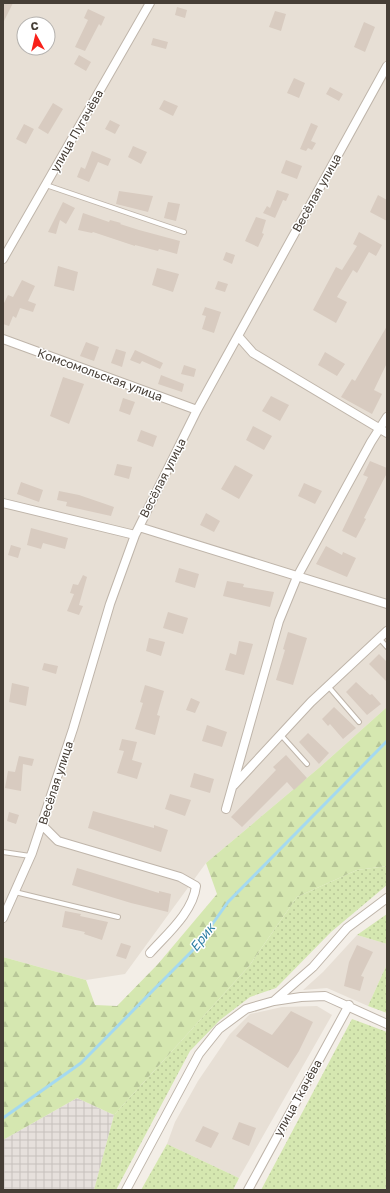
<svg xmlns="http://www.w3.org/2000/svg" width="390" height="1193" font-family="'Golos Text',sans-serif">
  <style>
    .residential { fill: #e7dfd5; fill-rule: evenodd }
    .industrial { fill: url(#industrial-grid) }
    .grass { fill: url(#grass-dots) }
    .forest { fill: url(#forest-firs) }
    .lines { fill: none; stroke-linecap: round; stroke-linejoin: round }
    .stream { stroke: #a4d9f0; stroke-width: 3 }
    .building { fill: #d8cbc0 }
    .lane-casing { stroke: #bfb5aa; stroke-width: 6 }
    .street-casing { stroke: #bfb5aa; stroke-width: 10 }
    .lane { stroke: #fff; stroke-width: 4 }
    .street { stroke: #fff; stroke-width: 8 }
    .labels { text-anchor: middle; stroke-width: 3; stroke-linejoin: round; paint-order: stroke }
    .street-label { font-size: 12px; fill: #463e36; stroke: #fff }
    .water-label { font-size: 13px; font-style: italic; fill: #2d7ea2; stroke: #fff }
  </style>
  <defs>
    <pattern id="industrial-grid" width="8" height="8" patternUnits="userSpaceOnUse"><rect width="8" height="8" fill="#e6e0dc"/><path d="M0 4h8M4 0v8" fill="none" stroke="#c7c1bd"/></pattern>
    <pattern id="grass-dots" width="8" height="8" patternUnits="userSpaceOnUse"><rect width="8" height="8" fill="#d5e7b0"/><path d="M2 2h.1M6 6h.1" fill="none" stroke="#b8c798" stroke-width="1.8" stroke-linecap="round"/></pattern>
    <pattern id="forest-firs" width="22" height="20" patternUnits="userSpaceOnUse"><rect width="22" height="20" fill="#d5e7b0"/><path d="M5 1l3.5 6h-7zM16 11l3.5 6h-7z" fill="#b8c798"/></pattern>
  </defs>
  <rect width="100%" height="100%" fill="#f3eee7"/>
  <path class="residential" d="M3 3H387V707L320 767 206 863 125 974 86 980 3 957ZM24 24H48V48H24Z
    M357 935 387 944V964L368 1006 327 988 303 990 323 972Z
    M317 1006 332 1015 239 1178 167 1144 175 1122 198 1081 230 1034 250 1014 282 1007Z"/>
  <path class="industrial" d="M77 1098 114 1115 94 1190H3V1140Z"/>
  <path class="grass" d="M387 866V885L331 932 276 988 250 997 220 1020 190 1051 116 1190H94L114 1115 249 966 297 897 357 870Z
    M387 914V944L357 935Z
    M387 964V1013L368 1006Z
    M352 1019 387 1032V1190H261Z
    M167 1144 239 1178 233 1190H141Z"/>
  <path class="forest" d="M387 707V866L357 870 297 897 249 966 114 1115 77 1098 3 1140V957L86 980 95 1005 117 1006 158 964 217 894 206 863 320 767Z"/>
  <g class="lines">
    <path class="stream" d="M3 1118 81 1063 196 947 228 902 387 741"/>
  </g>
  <path class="building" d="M3 3H13L3 23Z
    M177 7 187 10 185 18 175 15Z
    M88 9 105 17 101 26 99 24 85 51 75 47 88 20 84 18Z
    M275 11 286 14 281 31 269 27Z
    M364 22 375 27 365 52 354 47Z
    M153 38 168 42 166 49 151 45Z
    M79 55 91 62 86 71 74 64Z
    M294 78 305 83 299 98 287 93Z
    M330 87 343 94 339 101 326 94Z
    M164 100 178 106 173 116 159 109Z
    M53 103 63 109 48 134 38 128Z
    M110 120 120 125 115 134 105 129Z
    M311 123 318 126 311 141 316 143 312 150 308 148 306 151 300 149Z
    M24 124 34 129 26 144 16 139Z
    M133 146 147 152 141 164 128 157Z
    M92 151 111 159 108 166 98 162 89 182 77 177 81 167 85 169Z
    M286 160 302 166 297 179 281 173Z
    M277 190 289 194 286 201 283 200 275 218 263 213 267 206 270 208Z
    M119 191 153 196 148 212 116 204Z
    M378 195 387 200V221L370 212Z
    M63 202 75 208 66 224 60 220 56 234 48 232Z
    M168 202 180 204 176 221 164 218Z
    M83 213 109 222 110 220 121 223 120 224 139 230 180 241 177 254 159 249 158 251 135 245V246L93 232 92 233 78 230Z
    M256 217 266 220 262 233 264 234 258 247 245 241Z
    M359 232 382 245 376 256 369 252 357 273 353 270 337 297 347 302 336 323 313 310 336 267 342 270 357 246 353 244Z
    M226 252 235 255 232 264 223 260Z
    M58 266 78 272 74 291 54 286Z
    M157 268 179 274 173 292 152 285Z
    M22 280 35 286 28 301 36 304 33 312 20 308 16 318 13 316 9 326 3 324V305L8 295 13 297Z
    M218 281 228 284 225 292 215 289Z
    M205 307 221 312 214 333 202 329 206 316 202 315Z
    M387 326V363L374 390 382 394 372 414 341 397 352 379 355 381Z
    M86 342 99 347 94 361 80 356Z
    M116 349 126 352 122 367 111 363Z
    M135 350 163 363 160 369 142 361 140 364 130 360Z
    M325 352 345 364 337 376 318 365Z
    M184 365 196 369 194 377 181 374Z
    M161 375 184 384 182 392 158 384Z
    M63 377 84 384 69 424 50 416Z
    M271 396 289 405 280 421 262 411Z
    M123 398 135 402 130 415 119 411Z
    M253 426 272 436 264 450 246 440Z
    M141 430 157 436 153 447 137 441Z
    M370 461 387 468V473L364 518 366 519 356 538 342 531 368 477 363 475Z
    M117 464 132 467 129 479 114 475Z
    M235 465 253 475 239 499 221 489Z
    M21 482 43 490 39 502 17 494Z
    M304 483 322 491 315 504 298 496Z
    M59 491 79 495 114 507 111 516 66 506 67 502 57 500Z
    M206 513 220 521 214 532 200 525Z
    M31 528 68 538 65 549 43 543 41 549 27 545Z
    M11 545 21 548 18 558 8 555Z
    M326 546 342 555 343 552 356 558 347 577 316 564Z
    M179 568 199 574 195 588 175 582Z
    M83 575 87 577 79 605 83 606 79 615 67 611 74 594 70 593 73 584 78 585Z
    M227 581 244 584 243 587 274 592 270 607 223 596Z
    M168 612 188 618 183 634 163 628Z
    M288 632 307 638 293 685 276 680 285 650 283 649Z
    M149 638 165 642 161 656 146 651Z
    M239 641 253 644 244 675 225 670 230 653 236 655Z
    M379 654 387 662V682L369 664Z
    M44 663 58 666 56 674 42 670Z
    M356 682 370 695 372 694 381 704 367 715 346 692Z
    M12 683 29 687 26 706 9 702Z
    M145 685 164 691 157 715 160 716 155 735 135 729 143 703 140 702Z
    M191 698 200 702 195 713 186 710Z
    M334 707 356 728 343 739 330 724 328 726 322 719Z
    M207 725 227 732 222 747 202 741Z
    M308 733 329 753 319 764 299 742Z
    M122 739 137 742 132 760 142 763 137 779 117 773 124 751 119 750Z
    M286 755 307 778 294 790 287 782 242 827 231 817 276 770 273 767Z
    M19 756 34 759 32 766 23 764 21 791 5 788 8 771 15 772Z
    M194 773 214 779 210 793 190 787Z
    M170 794 191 800 185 816 165 809Z
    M93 811 154 828V825L168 830 161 852 88 828Z
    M9 812 19 815 16 824 7 821Z
    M77 868 159 893V891L171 894 168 912 131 903 72 885Z
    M65 911 81 914 80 916 108 922 102 940 84 934 85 932 62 927Z
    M121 943 131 946 126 959 116 956Z
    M357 945 373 952 361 976 364 977 360 991 344 986 349 962Z
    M291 1011 313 1022 299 1051 288 1068 236 1036 248 1022 272 1035Z
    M239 1122 256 1128 249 1146 232 1139Z
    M203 1126 219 1133 211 1148 195 1141Z"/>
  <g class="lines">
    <defs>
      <path id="lane" d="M46 185 184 232
        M379 638 387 647
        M328 686 359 722
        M281 735 307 764
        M3 852 30 856
        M15 892 118 917"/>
      <path id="street" d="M3 259 150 3
        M238 336 253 353 387 433
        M3 339 197 410
        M3 503 135 535
        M139 527 387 604
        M234 785 311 702 387 631
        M226 809 279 621 297 577 371 442 387 417
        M42 825 58 841 180 877 196 886C193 912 167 934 150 953
        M3 918 32 853 73 729 110 604 135 535 197 410 387 66
        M275 1000 313 967 347 928 387 898
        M126 1190 199 1054 219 1029 246 1009 274 1001 301 997 325 996 387 1024
        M248 1190 349 1005"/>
    </defs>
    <use href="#lane" class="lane-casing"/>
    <use href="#street" class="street-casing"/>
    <use href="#lane" class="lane"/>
    <use href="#street" class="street"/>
  </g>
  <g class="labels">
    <g class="street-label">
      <text transform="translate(77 131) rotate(-60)" y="4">улица Пугачёва</text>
      <text transform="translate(317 193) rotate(-61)" y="4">Весёлая улица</text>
      <text transform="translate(100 375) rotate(20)" y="4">Комсомольская улица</text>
      <text transform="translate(163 478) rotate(-63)" y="4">Весёлая улица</text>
      <text transform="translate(56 783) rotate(-72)" y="4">Весёлая улица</text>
      <text transform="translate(298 1098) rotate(-61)" y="4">улица Ткачёва</text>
    </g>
    <g class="water-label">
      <text transform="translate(202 937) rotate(-52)" y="5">Ерик</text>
    </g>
  </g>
  <rect width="390" height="1193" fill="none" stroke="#463e36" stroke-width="8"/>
  <g transform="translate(36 36) rotate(352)"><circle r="19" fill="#ffffff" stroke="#b5b2af"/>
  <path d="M0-3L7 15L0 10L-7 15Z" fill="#f8211a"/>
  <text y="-6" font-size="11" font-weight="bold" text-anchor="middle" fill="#463e36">С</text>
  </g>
</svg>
